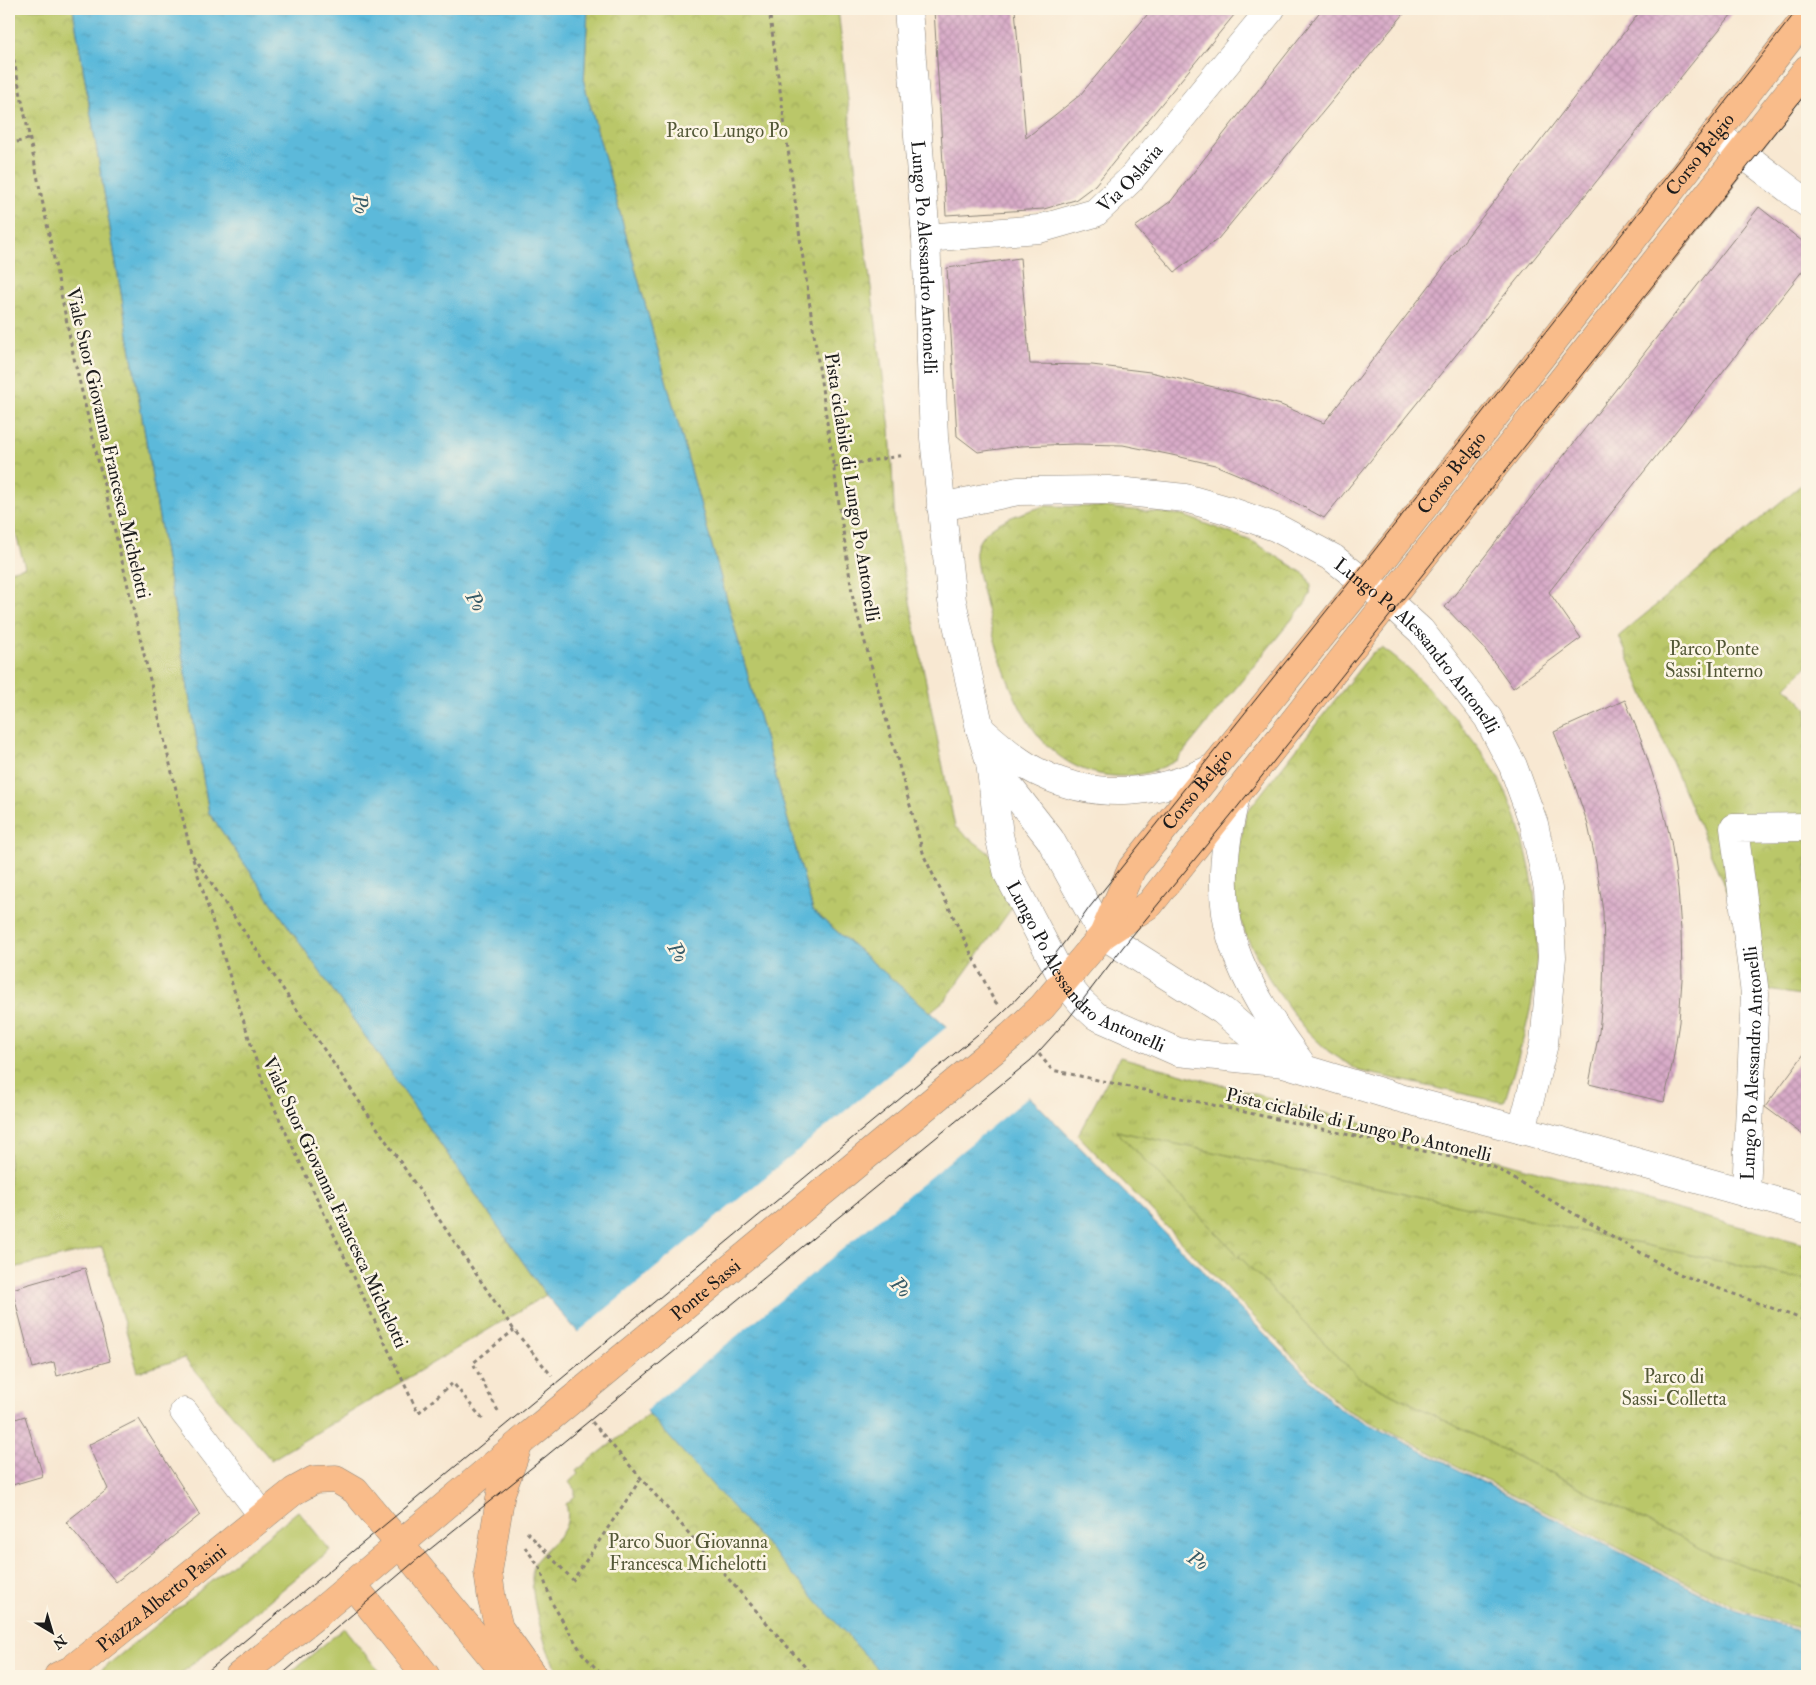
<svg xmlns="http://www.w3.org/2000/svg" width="1816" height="1685" font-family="'IM FELL Double Pica',serif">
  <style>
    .grass { fill: url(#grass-tufts); stroke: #6b7242 }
    .park { fill: url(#park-crowns); stroke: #6b7242 }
    .garden { fill: #bac769; stroke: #6b7242 }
    .water { fill: url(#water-ripples); stroke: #3c6a7b }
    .pier { fill: #f8e8d2 }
    .building { fill: url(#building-cross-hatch) }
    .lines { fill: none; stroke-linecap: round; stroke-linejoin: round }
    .minor-casing { stroke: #8a8277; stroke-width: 29 }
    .major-casing { stroke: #8a8277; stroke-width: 29 }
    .path { stroke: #8a8277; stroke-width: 3; stroke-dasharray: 4 4; stroke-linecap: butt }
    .minor { stroke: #fff; stroke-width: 28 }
    .major { stroke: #f9bc8a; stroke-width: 28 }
    .tram { stroke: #1c1c1c; stroke-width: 1 }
    .major-bridge-casing { stroke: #8a8277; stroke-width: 29; stroke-linecap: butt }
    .major-bridge { stroke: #f9bc8a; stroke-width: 28 }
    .labels { text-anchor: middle; stroke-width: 5; stroke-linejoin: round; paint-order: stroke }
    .park-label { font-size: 19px; fill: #535837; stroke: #fcf5e5 }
    .street-label { font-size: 19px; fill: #1c1c1c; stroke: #fcf5e5 }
    .water-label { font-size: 20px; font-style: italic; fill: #365b68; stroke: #fcf5e5 }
  </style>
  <defs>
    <pattern id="grass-tufts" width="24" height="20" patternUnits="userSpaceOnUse" patternTransform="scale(1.25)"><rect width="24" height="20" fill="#bac769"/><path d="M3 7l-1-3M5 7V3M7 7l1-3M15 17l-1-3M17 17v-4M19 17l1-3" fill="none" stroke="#9faa5a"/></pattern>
    <pattern id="park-crowns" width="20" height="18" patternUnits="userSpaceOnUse" patternTransform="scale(1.25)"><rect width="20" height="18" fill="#bac769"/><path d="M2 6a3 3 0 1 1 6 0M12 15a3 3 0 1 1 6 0" fill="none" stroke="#9faa5a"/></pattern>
    <pattern id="water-ripples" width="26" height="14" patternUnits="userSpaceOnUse" patternTransform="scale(1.25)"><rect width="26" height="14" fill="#5cb9da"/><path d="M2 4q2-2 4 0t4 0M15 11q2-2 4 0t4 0" fill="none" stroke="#4f9eba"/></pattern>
    <pattern id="building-cross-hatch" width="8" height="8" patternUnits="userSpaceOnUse" patternTransform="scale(1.25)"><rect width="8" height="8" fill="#d8abc8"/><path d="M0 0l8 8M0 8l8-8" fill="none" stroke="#b993ab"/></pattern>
  </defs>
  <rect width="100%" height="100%" fill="#fcf5e5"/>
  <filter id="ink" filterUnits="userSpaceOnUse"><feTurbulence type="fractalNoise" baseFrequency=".02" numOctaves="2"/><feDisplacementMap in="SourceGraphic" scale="10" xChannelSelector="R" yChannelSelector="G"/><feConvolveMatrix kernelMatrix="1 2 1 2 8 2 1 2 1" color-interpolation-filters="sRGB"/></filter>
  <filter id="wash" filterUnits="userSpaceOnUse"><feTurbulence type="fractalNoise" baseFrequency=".0096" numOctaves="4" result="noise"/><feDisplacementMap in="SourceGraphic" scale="20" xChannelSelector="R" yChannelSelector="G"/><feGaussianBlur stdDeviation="1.12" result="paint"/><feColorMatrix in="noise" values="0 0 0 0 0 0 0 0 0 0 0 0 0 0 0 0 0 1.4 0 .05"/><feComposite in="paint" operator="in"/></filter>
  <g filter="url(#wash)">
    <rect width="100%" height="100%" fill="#f8e8d2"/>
    <path class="grass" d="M1120 1057 1807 1245V1631L1734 1607 1341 1407 1078 1135Z"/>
    <path class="park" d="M9 9H73L209 813 546 1295 271 1460 184 1358 138 1372 102 1247 9 1269V571L25 567 9 510Z
      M588 9H838L857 182 890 429 895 527 955 827 989 853 1019 898 946 999 930 1012 813 911 584 83Z
      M1807 480V666L1786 687 1807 708V996L1768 990 1619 636Z
      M1045 506 1103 507 1182 515 1254 542 1306 575 1311 585 1310 594 1306 602 1177 760C1154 773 1132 779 1105 775 1030 764 1005 681 989 618 986 603 974 564 976 551 980 523 1023 513 1045 506Z
      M1382 648C1408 666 1432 692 1453 716 1472 738 1497 770 1508 797 1531 852 1541 911 1536 971 1532 1015 1518 1058 1505 1100L1501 1102 1359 1071 1328 1051 1303 1027 1272 984 1247 938 1237 911 1232 884 1246 813 1372 653Z
      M1116 1131 1807 1280V1588L1712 1554 1358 1377Z
      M677 1392 961 1676H564C561 1672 557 1668 554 1664 544 1647 526 1583 534 1564 535 1561 539 1558 541 1555 556 1538 573 1530 566 1504L575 1496V1490L569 1482 578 1474 576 1471Z"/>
    <path class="garden" d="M298 1511 330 1550 178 1676H94Z
      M344 1628 383 1676H286Z"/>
    <path class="water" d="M73 9H588L584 83 813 911 1035 1102 1339 1409 1732 1609 1807 1634V1676H884L646 1411 546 1295 209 813Z"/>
    <path class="pier" d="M949 1025 1030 1095 644 1412 577 1333Z"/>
    <g id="blocks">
      <path class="building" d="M934 9H1015L1026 138 1080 95 1152 9H1239L1095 185 1075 200 1044 209 946 215Z
        M1322 9H1408L1218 239 1175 272 1135 227 1171 201Z
        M1642 9H1736L1324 518 1263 485 1215 465 1172 455 1123 445 1075 444 1020 446 978 452 957 436 947 268 1020 258 1030 364 1092 365 1150 372 1218 388 1281 405 1324 423Z
        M1759 207 1807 245V265L1549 592 1581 638 1513 688 1483 647 1445 607Z
        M1625 700 1641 739 1660 797 1671 841 1678 889 1681 931 1682 979 1679 1022 1673 1060 1664 1102 1589 1084 1599 1032 1603 990 1604 950 1603 912 1596 863 1588 825 1574 783 1554 732Z
        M1807 1050V1138L1765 1107Z
        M85 1268 110 1361 57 1376 54 1362 33 1368 12 1289Z
        M25 1416 43 1476 9 1486V1421Z
        M139 1419 200 1515 116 1582 66 1522 108 1489 88 1445Z"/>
    </g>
  </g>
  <g filter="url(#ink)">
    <use href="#blocks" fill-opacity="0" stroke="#8a8277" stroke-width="1"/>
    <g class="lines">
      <defs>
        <g id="minor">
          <path id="s1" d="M908 9 926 238 934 438 952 601 980 729 990 762 999 835 1008 874 1064 981 1081 1002 1096 1016 1178 1052 1284 1063 1400 1098 1522 1130 1807 1210"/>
          <path d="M1715 133 1807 203"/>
          <path id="s2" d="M926 238 1039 229 1095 213 1130 180 1271 9"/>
          <path id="s3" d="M941 507 1018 491 1108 490 1185 498 1227 510 1275 527 1333 558 1388 601 1421 631 1488 718 1513 766 1534 824 1548 889 1552 957 1544 1044 1522 1130"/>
          <path d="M980 729C999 745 1019 764 1042 774 1098 801 1161 794 1215 767"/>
          <path d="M990 762 1050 839 1103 935 1223 1011 1284 1063"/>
          <path d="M1237 792C1227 830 1220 873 1226 913 1233 965 1269 1021 1300 1062"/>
          <path id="s4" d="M1746 1193 1755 994 1734 828 1807 827"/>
          <path d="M184 1412 263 1516"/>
        </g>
        <g id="major">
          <path d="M1103 935 1150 904 1807 69"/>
          <path id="s5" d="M1011 1036 1042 1007 1103 935 1132 868 1365 582 1807 16"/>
          <path d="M518 1446 501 1493 488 1572 492 1600 499 1628 533 1676"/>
          <path d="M352 1584 426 1676"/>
          <path id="s6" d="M58 1676 71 1670 294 1491 314 1480 336 1479 355 1490 508 1676"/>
          <path d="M239 1676 315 1616 528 1436"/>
        </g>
      </defs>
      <use href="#minor" class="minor-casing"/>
      <use href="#major" class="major-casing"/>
      <path class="path" d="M769 9 801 245 853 599 924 856 993 999 998 1005
        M9 36 74 358 191 853 514 1330 552 1376
        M9 144 29 139
        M834 467 905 455
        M193 859 264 1086 418 1413 453 1383 484 1421
        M1039 1054 1052 1070 1492 1166 1674 1272 1807 1321
        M498 1411 473 1363 514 1330
        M592 1422 813 1676
        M527 1532 573 1580 640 1480
        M525 1547 540 1568 552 1603 582 1653 603 1676"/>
      <use href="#minor" class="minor"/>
      <use href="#major" class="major"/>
      <path class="tram" d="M202 1676 983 1030C1026 994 1057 954 1089 908L1356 574 1798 9
        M280 1676 414 1562 545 1457 1031 1060 1069 1018 1123 947 1231 815 1807 92"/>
      <defs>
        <g id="major-bridge">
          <path id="s7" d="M528 1436 1011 1036"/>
        </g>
      </defs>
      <use href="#major-bridge" class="major-bridge-casing"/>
      <use href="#major-bridge" class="major-bridge"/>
    </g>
  </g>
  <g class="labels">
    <g class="park-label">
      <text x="727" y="137">Parco Lungo Po</text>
      <text x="1714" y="655">Parco Ponte<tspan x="1714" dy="22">Sassi Interno</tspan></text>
      <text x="1674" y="1383">Parco di<tspan x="1674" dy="22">Sassi-Colletta</tspan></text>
      <text x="688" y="1548">Parco Suor Giovanna<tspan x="688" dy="22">Francesca Michelotti</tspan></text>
    </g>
    <g class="street-label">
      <text dy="7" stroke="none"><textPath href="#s5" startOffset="1122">Corso Belgio</textPath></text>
      <text dy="7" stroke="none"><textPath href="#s2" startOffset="221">Via Oslavia</textPath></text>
      <text dy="7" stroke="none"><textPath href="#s1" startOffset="249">Lungo Po Alessandro Antonelli</textPath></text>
      <text transform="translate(109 443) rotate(77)" y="7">Viale Suor Giovanna Francesca Michelotti</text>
      <text dy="7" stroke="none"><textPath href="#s5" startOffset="718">Corso Belgio</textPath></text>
      <text transform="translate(853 487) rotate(81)" y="7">Pista ciclabile di Lungo Po Antonelli</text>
      <text dy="7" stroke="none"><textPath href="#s3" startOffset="529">Lungo Po Alessandro Antonelli</textPath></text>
      <text dy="7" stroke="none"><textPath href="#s5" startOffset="312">Corso Belgio</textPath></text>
      <text dy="7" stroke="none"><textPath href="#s1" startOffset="999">Lungo Po Alessandro Antonelli</textPath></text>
      <text dy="7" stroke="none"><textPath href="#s4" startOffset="130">Lungo Po Alessandro Antonelli</textPath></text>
      <text transform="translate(1359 1124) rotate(13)" y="7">Pista ciclabile di Lungo Po Antonelli</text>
      <text transform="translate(336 1202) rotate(65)" y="7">Viale Suor Giovanna Francesca Michelotti</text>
      <text dy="7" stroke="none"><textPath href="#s7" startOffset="230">Ponte Sassi</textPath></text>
      <text dy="7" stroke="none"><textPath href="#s6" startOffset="130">Piazza Alberto Pasini</textPath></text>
    </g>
    <g class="water-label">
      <text transform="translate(361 204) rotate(82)" y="7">Po</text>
      <text transform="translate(476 601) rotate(60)" y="7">Po</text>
      <text transform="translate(678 952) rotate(60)" y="7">Po</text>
      <text transform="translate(901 1287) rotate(46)" y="7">Po</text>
      <text transform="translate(1198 1560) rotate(33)" y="7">Po</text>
    </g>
  </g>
  <rect width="1816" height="1685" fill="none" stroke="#fcf5e5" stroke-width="30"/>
  <g transform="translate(52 1632) rotate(142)" stroke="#fcf5e5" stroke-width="4" paint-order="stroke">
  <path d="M0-4L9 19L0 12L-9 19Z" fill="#1c1c1c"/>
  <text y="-8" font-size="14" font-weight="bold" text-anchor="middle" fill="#1c1c1c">N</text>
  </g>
</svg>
